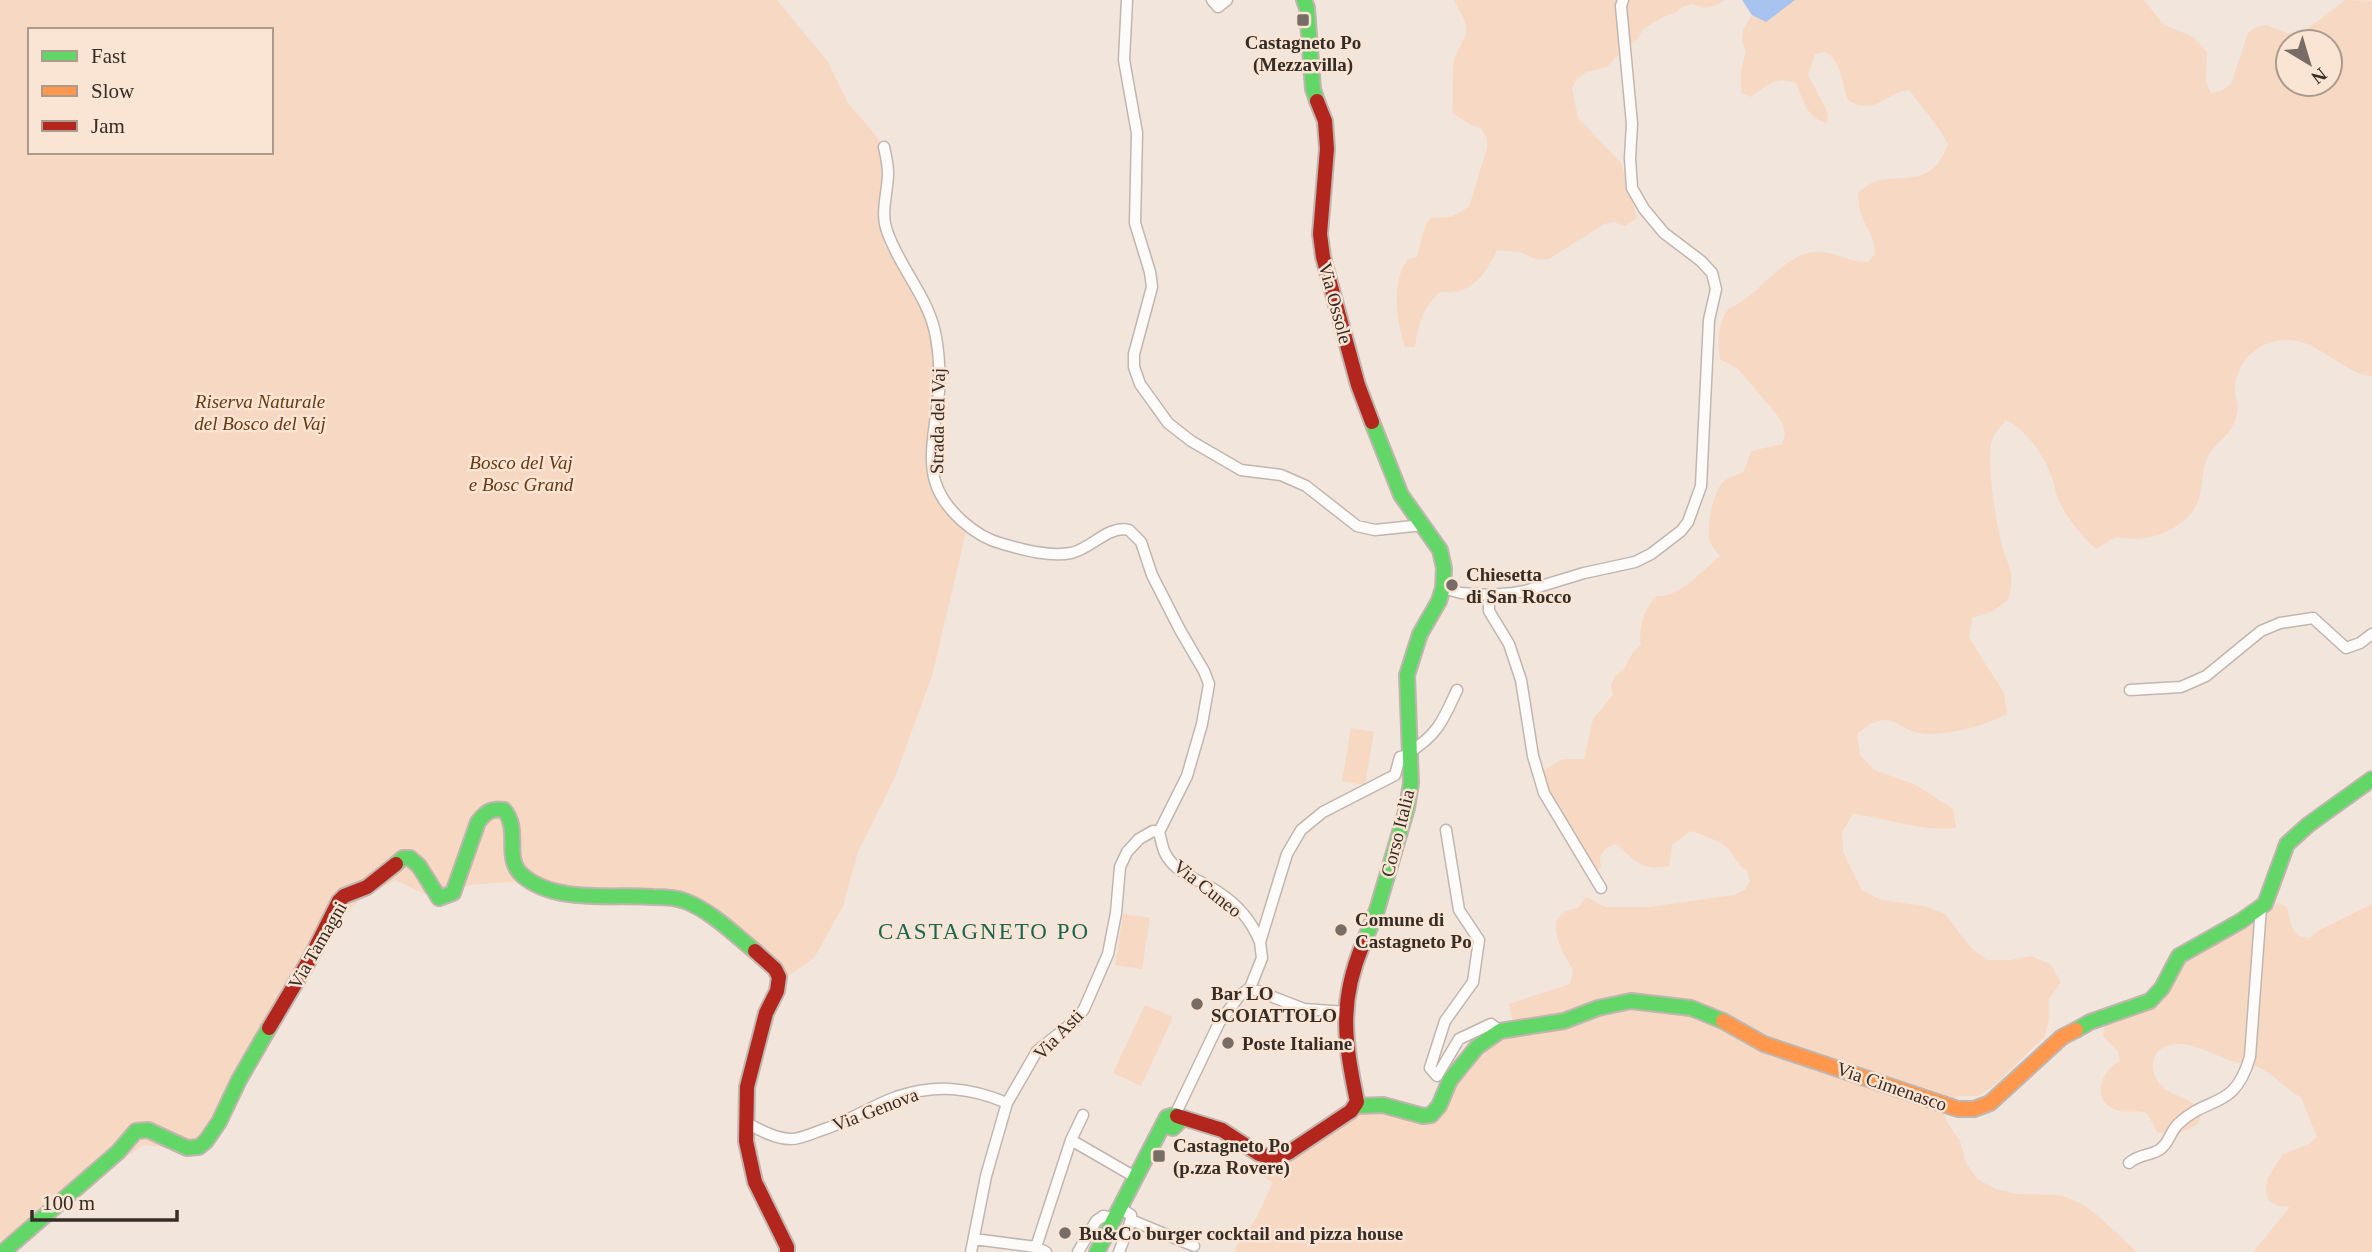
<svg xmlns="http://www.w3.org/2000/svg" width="2372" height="1252" font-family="'Times New Roman',serif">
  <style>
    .green { fill: #f6d8c3; fill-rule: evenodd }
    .water { fill: #a8c3ef }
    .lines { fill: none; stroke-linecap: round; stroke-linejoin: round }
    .street-casing { stroke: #c0b6af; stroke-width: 13 }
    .fast-casing { stroke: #c0b6af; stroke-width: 18 }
    .slow-casing { stroke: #c0b6af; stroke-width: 18 }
    .jam-casing { stroke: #c0b6af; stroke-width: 18 }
    .street { stroke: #fdfbfa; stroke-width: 10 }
    .fast { stroke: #63d668; stroke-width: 14 }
    .slow { stroke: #ff974d; stroke-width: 14 }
    .jam { stroke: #b3261e; stroke-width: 14 }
    .poi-dot { fill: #776d66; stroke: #fae4d4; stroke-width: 2.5 }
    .labels { text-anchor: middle; stroke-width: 5; stroke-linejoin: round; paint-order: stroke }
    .poi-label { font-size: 19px; font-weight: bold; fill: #352d27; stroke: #fae4d4; text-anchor: start }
    .street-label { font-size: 19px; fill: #352d27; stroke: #fae4d4 }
    .park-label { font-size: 19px; font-style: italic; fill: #663912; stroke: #fae4d4 }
    .quarter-label { font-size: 23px; letter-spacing: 2px; fill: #176552; stroke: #fae4d4 }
  </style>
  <rect width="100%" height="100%" fill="#f2e5dc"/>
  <path class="green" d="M0 0H777L828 62 848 103 883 144 884 245 909 280 934 338 936 396 929 484 944 509 966 532 932 676 895 777 858 852 843 906 814 958 779 982 745 949 709 920 667 901 523 881 470 885 433 898 395 880 359 900 329 933 195 1150 143 1145 107 1171 16 1252H0ZM30 30H271V152H30Z
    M1454 0H1725L1713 6 1703 8 1693 4 1684 6 1675 13 1665 16 1643 29 1638 38 1621 52 1607 67 1586 72 1577 79 1572 88 1578 118 1621 163 1637 218 1625 226 1614 222 1604 224 1549 259 1538 260 1519 252 1497 250C1486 274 1470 296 1441 292 1423 306 1418 325 1415 347H1405C1396 321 1391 282 1408 259L1417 257 1425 226 1431 218 1451 217 1469 207 1487 148V138L1481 128 1471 125 1452 113C1454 94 1451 76 1455 57 1457 48 1465 41 1466 31 1467 20 1458 9 1454 0Z
    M1766 0H2144L2163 24 2193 37 2207 52 2206 82 2211 93 2221 91 2231 84 2248 33 2256 27 2267 25 2286 33H2302L2345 0 2372 1V376C2342 373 2317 338 2285 340 2259 341 2238 359 2235 387 2234 399 2241 402 2236 418 2231 436 2211 445 2206 461 2199 481 2205 498 2189 516 2175 530 2155 538 2136 539 2129 539 2121 537 2115 538 2109 540 2102 546 2096 549 2081 535 2068 520 2059 501 2056 495 2055 487 2053 480 2045 457 2028 431 2006 420 2002 425 1995 432 1993 438 1985 458 1996 520 2001 542 2008 568 2016 572 2008 600L1991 612 1972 618 1969 638 2004 693 2007 714C1985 725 1957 733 1932 734 1898 737 1894 701 1857 734L1860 755 1874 770 1916 785 1953 809 1956 828C1920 832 1888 818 1853 814L1842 832 1843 852 1862 890 1881 900 1924 906 1945 914 1971 948 1988 960H2010L2031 956 2050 964 2061 982 2049 999V1019L2045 1036 1996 1084 1979 1096H1959L1941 1105 1948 1124 1960 1141 1966 1162 1977 1179 1996 1189 2017 1194 2060 1195 2080 1203 2097 1215 2137 1252H1236L1235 1248 1257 1217 1273 1182 1260 1175 1361 1111 1382 1109 1409 1122 1423 1125 1434 1121 1462 1071 1492 1046 1515 1033 1509 1004 1570 984 1573 970C1563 953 1555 941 1556 921L1565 911 1578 908 1586 897 1606 907H1649L1734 895 1745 890 1750 881 1747 871C1737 865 1735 856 1728 849 1719 840 1701 834 1690 831L1672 845 1669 866C1643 872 1634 860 1616 844L1606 848 1600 857 1601 867 1596 870 1555 807 1543 771 1563 759H1584L1593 719 1613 695 1611 685 1615 676 1624 669 1633 652 1641 645C1638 627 1644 610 1656 596 1680 598 1702 571 1720 556 1717 552 1712 547 1710 542 1706 529 1713 490 1724 481 1729 477 1738 475 1744 471L1751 451 1782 444 1785 435 1783 425 1778 416 1738 369 1720 359C1718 340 1717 326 1728 309 1757 298 1782 255 1814 252 1833 250 1849 263 1868 262L1875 254C1874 235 1868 232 1862 216 1859 210 1859 201 1858 194 1884 161 1928 201 1948 144L1937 126 1909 90C1885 93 1874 117 1848 100 1841 81 1843 65 1826 52L1815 54 1808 75 1828 113 1827 123C1807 118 1803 101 1797 84 1777 74 1766 86 1750 97L1741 92V71L1746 51 1742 40 1743 30 1752 15ZM2288 42H2330V84H2288Z
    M1351 728 1374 732 1365 785 1342 781Z
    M2278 903 2287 907C2291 923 2291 938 2310 938L2318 931 2372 904V1252H2253L2290 1207 2279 1206 2269 1201 2266 1191 2267 1180 2282 1155 2309 1144 2317 1137 2301 1097C2285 1090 2275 1074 2258 1067 2250 1063 2240 1064 2232 1061 2211 1054 2175 1031 2157 1053 2152 1059 2152 1067 2154 1073 2161 1095 2182 1094 2195 1105 2196 1106 2200 1113 2201 1114L2198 1124C2183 1132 2174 1138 2157 1132L2147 1113C2134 1109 2124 1114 2114 1109 2091 1098 2101 1070 2120 1061L2118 1051 2103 1036 2105 1025 2156 1008 2163 1001 2178 973 2190 956 2253 924Z
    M1123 914 1150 918 1142 969 1115 965Z
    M1145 1005 1173 1017 1141 1086 1113 1073Z"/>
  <path class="water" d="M1742 0H1795L1766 22 1752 15Z"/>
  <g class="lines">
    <defs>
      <path id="street" d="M1127 0 1124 60 1137 133 1135 223 1150 272 1152 287 1134 354V367L1140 384 1168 423 1191 441 1241 470 1281 475 1306 486 1357 526 1375 530 1423 525
        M1212 0 1218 7 1227 0
        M884 147C886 156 888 164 888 173 888 192 880 213 887 231 900 269 929 297 936 337 939 354 940 374 939 391 937 418 927 455 935 481 943 509 975 537 1003 544 1024 550 1050 557 1071 553 1091 549 1108 525 1129 530L1141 542 1152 575 1180 630 1204 671 1209 684 1202 724 1187 776 1159 832
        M1443 588 1461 593 1489 595 1513 593 1525 591 1584 573 1635 562 1651 554 1681 531 1688 522 1701 486 1709 320 1716 289 1712 273 1701 261 1664 233 1644 209 1632 188 1630 158 1632 124 1621 6 1623 0
        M1489 595V611L1509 644 1521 680 1533 756 1544 793 1601 888
        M2130 690 2181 687 2206 676 2261 631 2280 623 2313 618 2346 648 2360 643 2372 634
        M1410 752C1439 733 1443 720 1457 690
        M1446 830 1459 910 1479 940 1473 982 1445 1021 1430 1068 1437 1076 1459 1039 1491 1024 1500 1031
        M1159 832C1161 839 1162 847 1165 853 1175 874 1201 880 1218 892 1237 904 1252 922 1260 942
        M1250 988 1304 1009 1345 1012
        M1175 1115 1219 1023 1240 995 1250 988 1262 958 1260 942 1287 854 1301 830 1323 812 1395 775 1400 757 1410 755
        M746 1122C759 1130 775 1139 791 1139 801 1139 813 1133 822 1130 848 1122 871 1106 896 1097 936 1084 969 1087 1007 1103
        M1071 1140 1135 1177
        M2129 1163C2139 1154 2149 1156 2159 1150 2169 1144 2170 1132 2178 1124 2210 1094 2234 1111 2250 1057L2261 907
        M1131 1220 1194 1246
        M974 1239 1036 1247 1046 1252
        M1036 1247 1071 1140 1083 1115
        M971 1252 986 1176 1007 1103 1037 1051 1076 1020 1084 1009 1108 954 1116 913 1120 867 1127 852 1139 839 1153 831 1159 832
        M1078 1252 1096 1221 1103 1216 1115 1218
        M1119 1252 1131 1220V1215L1120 1208"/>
      <path id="fast" d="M1304 0 1307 8 1313 89 1317 101
        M396 864 403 858H410L419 866 439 898 453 893 478 822C486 812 491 808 504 810 521 830 503 858 522 875 555 904 612 894 653 897 663 897 675 897 685 901 711 911 734 934 755 951
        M1363 944 1377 910 1407 808 1411 783 1407 675 1420 634 1439 601 1443 588 1444 568 1440 550 1401 495 1372 422
        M2076 1030 2090 1022 2150 1001 2162 988 2179 956 2241 921 2265 904 2287 844 2308 825 2372 779
        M1356 1106 1383 1105 1423 1116 1431 1115 1439 1106 1450 1080 1477 1047 1500 1031 1564 1021 1598 1008 1631 1001 1691 1008 1723 1021
        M3 1252 118 1152 136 1131 148 1130 187 1148 199 1147 206 1141 219 1122 239 1080 269 1028
        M1097 1252 1167 1117 1175 1115 1179 1122 1173 1128 1169 1127 1166 1121"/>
      <path id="slow" d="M1723 1021 1764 1044 1958 1109H1974L1990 1103 2062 1037 2076 1030"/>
      <path id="jam" d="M1317 101 1325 121 1327 149 1320 234 1323 257 1358 385 1372 422
        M755 951 775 969 779 977 777 991 766 1013 747 1087 746 1141 755 1182 787 1247V1252
        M269 1028 311 957 339 901 344 896 367 887 396 864
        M1177 1116 1222 1130 1259 1154 1271 1157 1288 1153 1351 1111 1357 1102C1345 1042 1338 1003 1363 944"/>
    </defs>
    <use href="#street" class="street-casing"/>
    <use href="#fast" class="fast-casing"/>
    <use href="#slow" class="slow-casing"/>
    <use href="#jam" class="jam-casing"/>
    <use href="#street" class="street"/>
    <use href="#fast" class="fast"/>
    <use href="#slow" class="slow"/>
    <use href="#jam" class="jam"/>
  </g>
  <g class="poi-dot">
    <rect x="1296" y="13" width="14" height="14" rx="3.5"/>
    <circle cx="1452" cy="585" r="7"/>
    <circle cx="1341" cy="930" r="7"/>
    <circle cx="1197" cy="1004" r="7"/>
    <circle cx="1228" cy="1043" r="7"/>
    <rect x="1152" y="1149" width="14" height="14" rx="3.5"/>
    <circle cx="1065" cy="1233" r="7"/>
  </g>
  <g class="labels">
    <g class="poi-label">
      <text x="1303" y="49" text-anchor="middle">Castagneto Po<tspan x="1303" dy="22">(Mezzavilla)</tspan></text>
      <text x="1466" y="581">Chiesetta<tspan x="1466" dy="22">di San Rocco</tspan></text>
      <text x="1355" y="926">Comune di<tspan x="1355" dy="22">Castagneto Po</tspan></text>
      <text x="1211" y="1000">Bar LO<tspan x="1211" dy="22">SCOIATTOLO</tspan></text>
      <text x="1242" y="1050">Poste Italiane</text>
      <text x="1173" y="1152">Castagneto Po<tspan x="1173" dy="22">(p.zza Rovere)</tspan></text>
      <text x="1079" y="1240">Bu&amp;Co burger cocktail and pizza house</text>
    </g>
    <g class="street-label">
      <text transform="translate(1336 303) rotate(75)" y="7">Via Ossole</text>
      <text transform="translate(937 421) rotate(-89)" y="7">Strada del Vaj</text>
      <text transform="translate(1397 833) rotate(-76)" y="7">Corso Italia</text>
      <text transform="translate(1208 888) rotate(38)" y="7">Via Cuneo</text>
      <text transform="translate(317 945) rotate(-60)" y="7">Via Tamagni</text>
      <text transform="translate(1058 1034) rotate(-46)" y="7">Via Asti</text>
      <text transform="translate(1892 1086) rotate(19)" y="7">Via Cimenasco</text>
      <text transform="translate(875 1109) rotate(-21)" y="7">Via Genova</text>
    </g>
    <g class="park-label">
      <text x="260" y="408">Riserva Naturale<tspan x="260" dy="22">del Bosco del Vaj</tspan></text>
      <text x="521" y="469">Bosco del Vaj<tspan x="521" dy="22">e Bosc Grand</tspan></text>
    </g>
    <g class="quarter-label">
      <text x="984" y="939">CASTAGNETO PO</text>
    </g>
  </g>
  <rect x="28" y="28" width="245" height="126" fill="#fae4d4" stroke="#ab9b8f" stroke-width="2"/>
  <rect x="42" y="51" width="35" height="10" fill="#63d668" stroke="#ab9b8f" stroke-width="2"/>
  <text x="91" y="63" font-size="21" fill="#352d27">Fast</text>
  <rect x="42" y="86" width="35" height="10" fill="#ff974d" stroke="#ab9b8f" stroke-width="2"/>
  <text x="91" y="98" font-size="21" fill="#352d27">Slow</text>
  <rect x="42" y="121" width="35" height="10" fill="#b3261e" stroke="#ab9b8f" stroke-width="2"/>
  <text x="91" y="133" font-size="21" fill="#352d27">Jam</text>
  <g transform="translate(2309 63) rotate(142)"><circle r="33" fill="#fae4d4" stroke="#ab9b8f" stroke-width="2"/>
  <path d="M0-5L12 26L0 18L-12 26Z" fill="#776d66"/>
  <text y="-10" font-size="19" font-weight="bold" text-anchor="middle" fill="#352d27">N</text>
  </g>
  <path d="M32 1210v10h145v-10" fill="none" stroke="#352d27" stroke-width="3.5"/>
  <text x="42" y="1210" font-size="21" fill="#352d27" stroke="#fae4d4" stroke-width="5" paint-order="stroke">100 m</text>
</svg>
